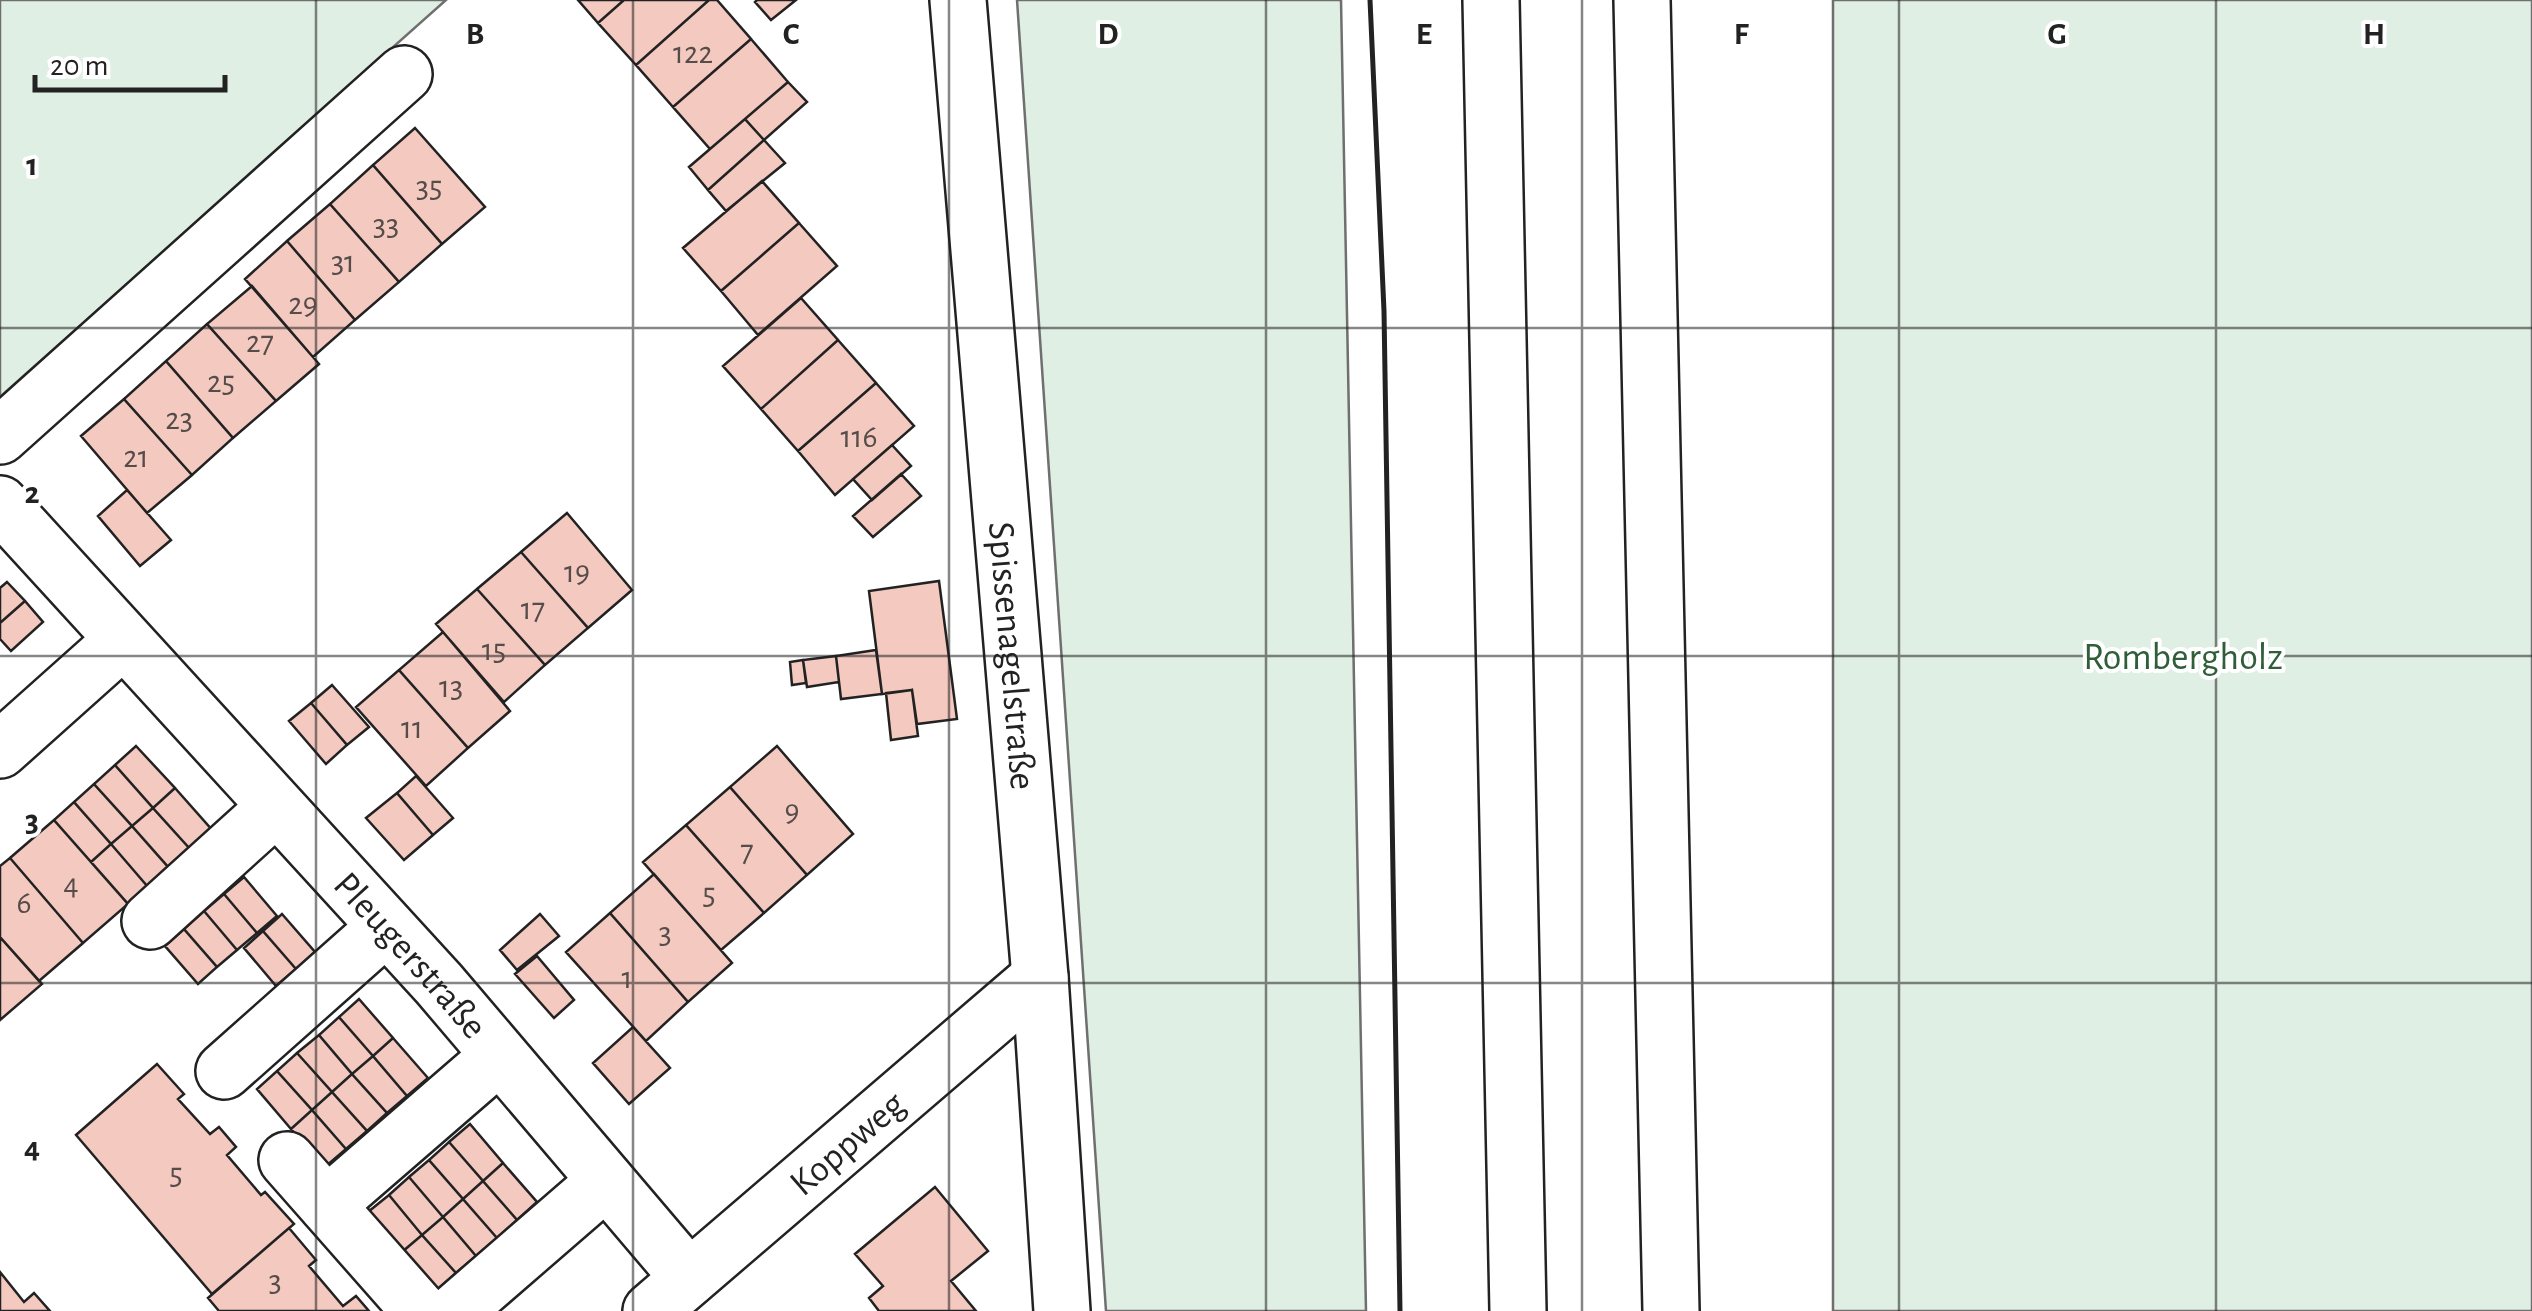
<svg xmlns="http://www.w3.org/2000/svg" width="2532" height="1311" font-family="'Alegreya Sans',sans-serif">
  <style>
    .green { fill: #e0efe3; stroke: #6f6f6f; stroke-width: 2.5 }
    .building { fill: #f3c9c0; stroke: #222; stroke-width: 2.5 }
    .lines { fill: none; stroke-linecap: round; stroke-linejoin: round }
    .minor-casing { stroke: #222; stroke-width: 60 }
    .highway-casing { stroke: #222; stroke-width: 60 }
    .minor { stroke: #fff; stroke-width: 55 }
    .highway { stroke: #fff; stroke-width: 55 }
    .wall { stroke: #222; stroke-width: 5 }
    .grid { fill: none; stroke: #222; stroke-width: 2.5; stroke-opacity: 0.55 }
    .labels { text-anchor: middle; stroke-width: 8; stroke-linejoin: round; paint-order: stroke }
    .number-label { font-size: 32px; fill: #564c4a }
    .street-label { font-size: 38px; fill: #222; stroke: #fff }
    .park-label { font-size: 38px; fill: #2f5e38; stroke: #fff }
    .grid-label { font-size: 32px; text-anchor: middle; font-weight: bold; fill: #222; stroke: #fff; stroke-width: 8; stroke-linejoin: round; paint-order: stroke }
  </style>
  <rect width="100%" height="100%" fill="#fff"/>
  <path class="green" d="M0 0H446L0 397Z
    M1017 0H1341L1366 1311H1106Z
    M1833 0H2532V1311H1833Z"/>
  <path class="building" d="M578 0H624L598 23Z
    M624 0H709L636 65 598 23Z
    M709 0H717L751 39 673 107 636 65Z
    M757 0H796L771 20 755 2Z
    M751 39 788 82 710 149 673 107Z
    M788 82 807 102 764 140 745 119Z
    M745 119 764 140 708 190 689 167Z
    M415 128 485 207 442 244 373 165Z
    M764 140 785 163 726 211 708 190Z
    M373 165 442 244 399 282 330 204Z
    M762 181 799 223 721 291 683 248Z
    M330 204 399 282 355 320 287 241Z
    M799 223 837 266 758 335 721 291Z
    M287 241 355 320 313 357 245 279Z
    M252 286 319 364 276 401 207 324Z
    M801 298 838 340 761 409 723 366Z
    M207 324 276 401 233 438 166 361Z
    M838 340 876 383 798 451 761 409Z
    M166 361 233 438 192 475 124 399Z
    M876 383 914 426 835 495 798 451Z
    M124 399 192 475 147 513 81 436Z
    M892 445 911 466 872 500 853 479Z
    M901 474 921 496 873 537 853 516Z
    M127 490 171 540 140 566 98 516Z
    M567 513 632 590 588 628 521 552Z
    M521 552 588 628 545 665 477 589Z
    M939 581 957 719 917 724 912 690 882 694 869 591Z
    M7 582 25 601 0 623V588Z
    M477 589 545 665 504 702 436 624Z
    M25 601 43 622 11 651 0 639V623Z
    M443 632 510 711 468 748 399 670Z
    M876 650 882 694 841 699 836 656Z
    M836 656 839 682 807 687 803 660Z
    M803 660 806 683 792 685 790 662Z
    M399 670 468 748 426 786 356 707Z
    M332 685 369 727 347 745 311 703Z
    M912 690 918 736 891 740 886 693Z
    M311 703 347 745 326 764 289 721Z
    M136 746 175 788 153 808 115 765Z
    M777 746 853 834 807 875 730 787Z
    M115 765 153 808 132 826 94 784Z
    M416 776 453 818 433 835 397 793Z
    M94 784 132 826 111 844 74 802Z
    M730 787 807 875 764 913 686 825Z
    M175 788 213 831 191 850 153 808Z
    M397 793 433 835 404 860 366 818Z
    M74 802 111 844 91 862 54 820Z
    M153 808 191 850 169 868 132 826Z
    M54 820 128 904 83 943 10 858Z
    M686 825 764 913 721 950 643 862Z
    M132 826 169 868 148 887 111 844Z
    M111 844 148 887 128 904 91 862Z
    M10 858 83 943 39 981 0 937V866Z
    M654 874 732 963 688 1002 610 913Z
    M244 877 277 916 257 933 224 894Z
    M224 894 257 933 237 950 204 911Z
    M204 911 237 950 217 967 184 929Z
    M610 913 688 1002 646 1041 566 952Z
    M282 914 315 952 296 969 263 931Z
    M540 914 559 936 517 970 500 950Z
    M184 929 217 967 198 984 165 946Z
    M263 931 296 969 276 986 244 948Z
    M0 937 42 984 0 1020Z
    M537 956 574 1000 554 1018 515 974Z
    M359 999 393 1038 373 1056 339 1017Z
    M339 1017 373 1056 352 1074 319 1035Z
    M633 1027 670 1068 629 1104 593 1063Z
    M319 1035 352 1074 332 1092 297 1053Z
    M393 1038 428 1078 407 1096 373 1056Z
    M297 1053 332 1092 312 1110 277 1071Z
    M373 1056 407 1096 387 1113 352 1074Z
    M157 1064 184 1094 178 1099 210 1134 219 1127 236 1147 227 1155 261 1195 265 1192 294 1224 212 1294 76 1135Z
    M277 1071 312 1110 291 1129 257 1089Z
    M352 1074 387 1113 367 1131 332 1092Z
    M332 1092 367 1131 346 1149 312 1110Z
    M312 1110 346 1149 325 1167 291 1129Z
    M470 1124 503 1163 483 1181 449 1142Z
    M449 1142 483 1181 463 1199 429 1160Z
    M429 1160 463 1199 443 1217 409 1177Z
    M503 1163 537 1202 517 1220 483 1181Z
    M409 1177 443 1217 422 1235 389 1195Z
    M483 1181 517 1220 497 1238 463 1199Z
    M935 1187 988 1251 951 1281 976 1311H879L869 1298 883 1286 855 1254Z
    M389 1195 422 1235 402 1252 368 1212Z
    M463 1199 497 1238 476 1256 443 1217Z
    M443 1217 476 1256 456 1273 422 1235Z
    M289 1228 316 1260 309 1266 343 1306 356 1296 369 1311H219L208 1298Z
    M422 1235 456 1273 436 1291 402 1252Z
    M0 1272 24 1302 34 1293 50 1311H0Z"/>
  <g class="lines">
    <defs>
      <g id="minor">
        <path id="s1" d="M958 0 1040 977 1062 1311"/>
        <path d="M0 436 404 74"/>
        <path id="s2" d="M0 504 439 984 689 1278"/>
        <path d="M0 750 123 640"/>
        <path d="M150 921 276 807"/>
        <path d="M224 1071 386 927"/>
        <path d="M287 1160 420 1311"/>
        <path d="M327 1205 499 1056"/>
        <path d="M456 1311 606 1181"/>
        <path id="s3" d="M651 1311 1040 977"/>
      </g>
      <path id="highway" d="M1491 0 1518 1311
        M1642 0 1671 1311"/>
    </defs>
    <use href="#minor" class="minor-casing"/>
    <use href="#highway" class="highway-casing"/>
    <use href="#minor" class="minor"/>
    <use href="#highway" class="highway"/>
    <path class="wall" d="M1370 0 1384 311 1400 1311"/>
  </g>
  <path class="grid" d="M316 0V1311M633 0V1311M949 0V1311M1266 0V1311M1582 0V1311M1899 0V1311M2216 0V1311M0 328H2532M0 656H2532M0 983H2532"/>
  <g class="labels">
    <g class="number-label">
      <text x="693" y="63">122</text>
      <text x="429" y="197">35</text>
      <text x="386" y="235">33</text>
      <text x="343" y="272">31</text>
      <text x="303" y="314">29</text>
      <text x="260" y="352">27</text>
      <text x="221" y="392">25</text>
      <text x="179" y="429">23</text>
      <text x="859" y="447">116</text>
      <text x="136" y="467">21</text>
      <text x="577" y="582">19</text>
      <text x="533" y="619">17</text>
      <text x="494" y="660">15</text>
      <text x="451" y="697">13</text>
      <text x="412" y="738">11</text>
      <text x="792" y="821">9</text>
      <text x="747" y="861">7</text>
      <text x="71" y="894">4</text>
      <text x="709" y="904">5</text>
      <text x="24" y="913">6</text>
      <text x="665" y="943">3</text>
      <text x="627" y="988">1</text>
      <text x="176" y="1184">5</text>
      <text x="275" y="1291">3</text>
    </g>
    <g class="street-label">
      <text dy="13" stroke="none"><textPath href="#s1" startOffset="658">Spissenagelstraße</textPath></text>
      <text dy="13" stroke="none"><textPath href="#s2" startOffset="610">Pleugerstraße</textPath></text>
      <text dy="13" stroke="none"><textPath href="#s3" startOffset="258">Koppweg</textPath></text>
    </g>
    <g class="park-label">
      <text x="2183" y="669">Rombergholz</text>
    </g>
  </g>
  <g class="grid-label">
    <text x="475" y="44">B</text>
    <text x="791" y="44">C</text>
    <text x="1108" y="44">D</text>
    <text x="1424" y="44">E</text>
    <text x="1741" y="44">F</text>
    <text x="2057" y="44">G</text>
    <text x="2374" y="44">H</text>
    <text x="32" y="175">1</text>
    <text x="32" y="503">2</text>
    <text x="32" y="831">3</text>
    <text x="32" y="1158">4</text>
  </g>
  <path d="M35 75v15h190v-15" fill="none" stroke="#222222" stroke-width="5"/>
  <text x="50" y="75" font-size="30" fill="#222222" stroke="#ffffff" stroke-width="8" paint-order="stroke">20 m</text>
</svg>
